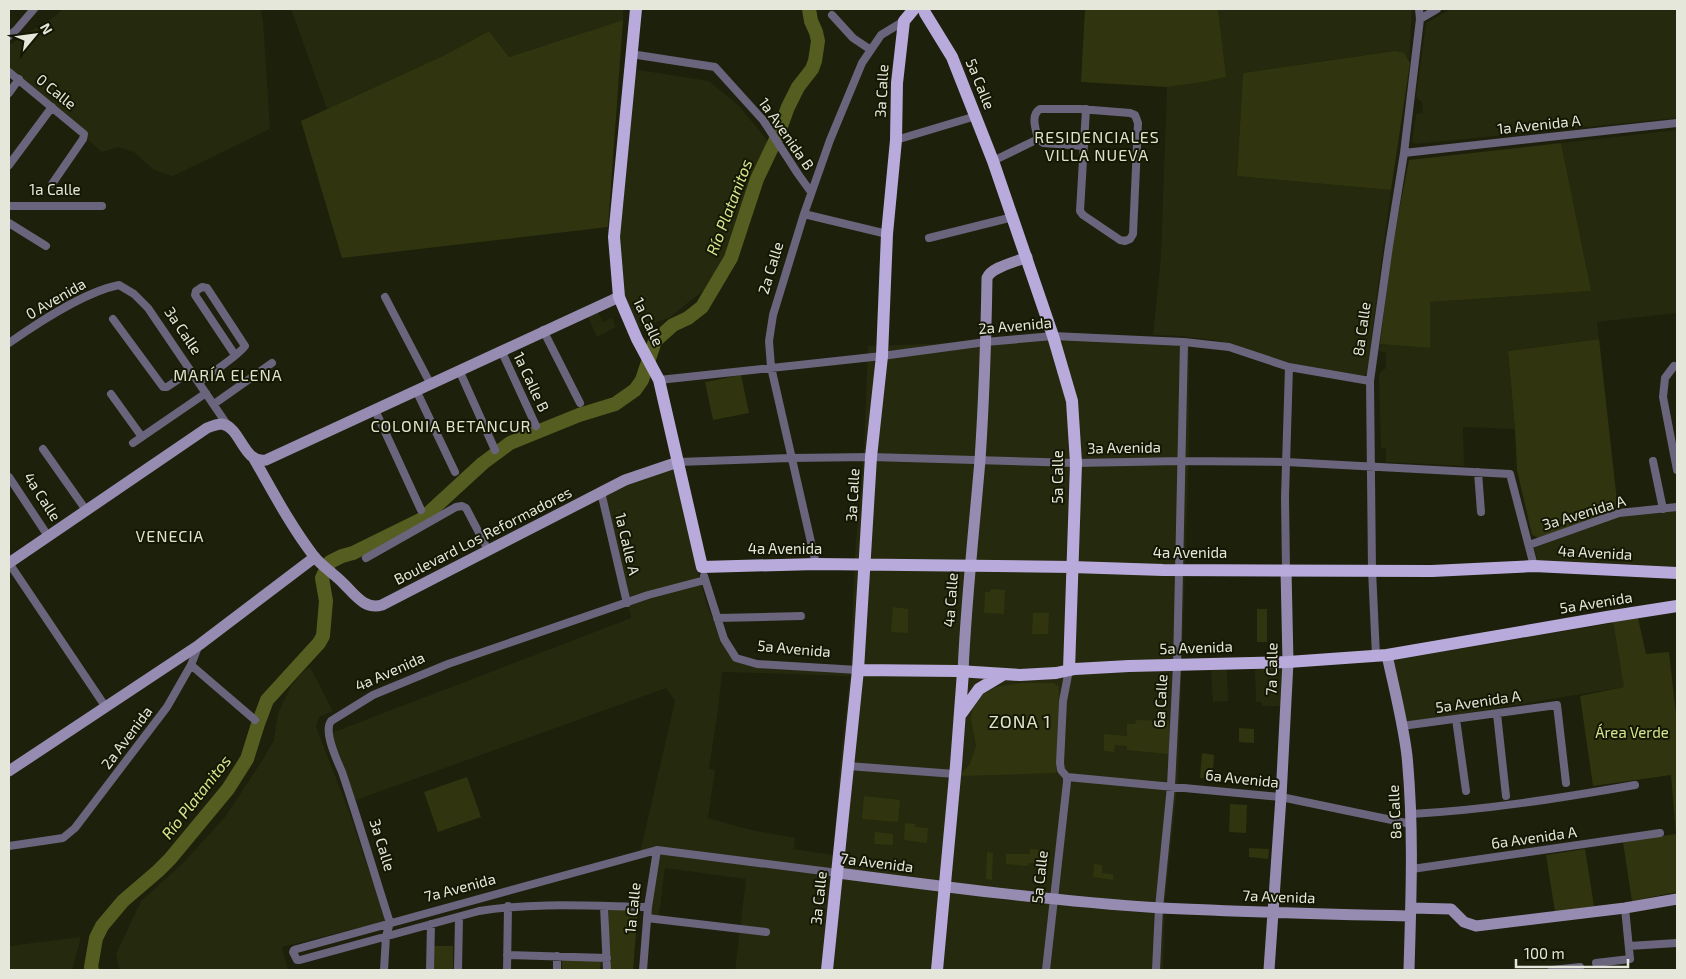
<svg xmlns="http://www.w3.org/2000/svg" width="1686" height="979" font-family="'Exo 2',sans-serif">
  <style>
    .built { fill: #25290d; fill-rule: evenodd }
    .green { fill: #30350f }
    .lines { fill: none; stroke-linecap: round; stroke-linejoin: round }
    .river { stroke: #555d20; stroke-width: 14 }
    .street { stroke: #6a647c; stroke-width: 8 }
    .secondary { stroke: #968cb2; stroke-width: 11 }
    .primary { stroke: #b8abdc; stroke-width: 12 }
    .labels { text-anchor: middle; stroke-width: 4; stroke-linejoin: round; paint-order: stroke }
    .street-label { font-size: 15px; fill: #e4e7d9; stroke: #141703 }
    .park-label { font-size: 15px; fill: #d7e58c; stroke: #141703 }
    .neighbourhood-label { font-size: 16px; letter-spacing: 1px; fill: #dee4c9; stroke: #141703 }
    .water-label { font-size: 16px; font-style: italic; fill: #d8e68d; stroke: #141703 }
    .quarter-label { font-size: 18px; letter-spacing: 1px; fill: #dee4c9; stroke: #141703 }
  </style>
  <rect width="100%" height="100%" fill="#1d200b"/>
  <path class="built" d="M63 9H260L263 20 270 129 173 176 154 170 134 152 118 147 102 152 9 71V45L54 17Z
    M291 9H623V20L509 57 489 31 445 55 327 109Z
    M1218 9H1412L1409 61 1407 57 1395 51 1243 73 1237 176 1391 190 1371 340 1369 370 1365 376 1290 363 1220 341 1181 336 1153 335 1161 256 1167 87 1204 82 1225 77Z
    M1451 9H1677V118L1414 144 1412 140 1416 114 1423 113 1422 102 1416 97 1426 23Z
    M633 69 709 81 739 106 772 146 746 232 715 281 669 318 631 330 622 293 618 238Z
    M1677 130V313L1597 322 1599 339 1508 351 1515 429 1463 427 1464 466 1386 462V448H1381L1379 376 1381 371 1386 368V353L1379 351 1380 344 1430 348V302L1590 291 1561 143Z
    M598 312 603 322 612 318 616 327 597 337 588 317Z
    M1056 339 1189 345V451L1178 779 1165 901 1163 970H735L746 879 665 868 659 915H646L655 852 639 857 675 701 666 688 348 803 326 735 631 618 600 485 672 466 674 458 699 577 707 605 723 643 745 663 850 671 855 553 864 450 868 346ZM722 672 850 676 840 765 833 855 794 849 795 838 747 829 708 818 715 770 709 769 718 710Z
    M1677 510V568L1538 562 1534 548 1618 516Z
    M1613 623 1625 687 1405 723 1394 660Z
    M310 667 333 711 319 717 316 727 350 814 386 921 282 947 288 970H120L116 954 141 901 183 863 225 817 262 761 274 740 278 713 291 686 304 671Z
    M1283 667 1281 706H1262L1261 702H1256L1255 668Z
    M1227 668 1228 701 1213 702 1211 669Z
    M81 937 72 970H9V946Z"/>
  <path class="green" d="M1085 9H1218L1226 77 1204 82 1167 87 1081 82Z
    M623 20 608 227 342 258 301 121 445 55 489 31 509 57Z
    M1395 51 1404 53 1410 63 1391 190 1237 176 1243 73Z
    M1561 143 1591 291 1430 302V348L1380 344 1392 247 1409 160Z
    M1599 339 1618 510 1539 538 1532 535 1517 470 1515 429 1508 351Z
    M741 375 749 413 713 420 705 382Z
    M991 589 1005 590 1004 614 984 613 985 592H990Z
    M893 607 908 609V633L891 632Z
    M1257 609H1267V642H1257Z
    M1033 613H1049L1048 634H1032Z
    M1638 618 1646 654 1669 652 1677 723V892L1632 901 1623 842 1676 834 1671 775 1593 786 1580 696 1624 687 1613 622Z
    M1022 683H1053L1059 686 1056 773 959 776 970 764 976 746 971 719 972 709 982 695 996 687Z
    M1136 720 1169 721V754L1127 750V746L1115 745 1114 752 1104 751V734L1127 736V724H1135Z
    M1239 728 1254 729V743L1239 742Z
    M1202 753 1214 755 1213 770H1208V779L1200 778Z
    M467 777 481 817 438 832 424 792Z
    M864 796 900 800 898 822 862 819Z
    M1230 804 1247 805 1246 833 1229 832Z
    M905 823 915 824V827L928 828 927 843 904 840Z
    M875 832 893 834V845L874 844Z
    M1249 848 1269 849 1268 859 1249 857Z
    M1030 849 1041 850 1040 864 1029 863 1028 866 1006 864V854H1030Z
    M1585 849 1594 906 1555 912 1546 855Z
    M987 852 993 853 992 880 986 879Z
    M1094 864 1102 865V873L1113 874V880L1093 877Z
    M609 909H638L633 970H608Z
    M431 946H453V970H431Z
    M562 960 601 961 600 970H562Z"/>
  <g class="lines">
    <path class="river" d="M92 970 91 967 96 938 102 926 123 901 158 871 170 859 228 789 247 759 258 724 267 700 319 643 323 636 326 601 322 578 330 562 342 556 353 553 422 519 483 463 510 443 579 415 615 404 635 390 642 380 655 341 673 325 688 318 702 307 731 258 757 179 777 137 788 107 798 87 812 69 815 61 818 41 816 32 811 21 809 9"/>
    <path class="street" d="M832 15 853 38 871 50
      M1420 19 1437 9
      M9 36 16 30 34 9
      M631 54 715 67 763 120 798 174 811 192
      M9 72 84 134 83 139 52 184
      M9 93 19 79
      M1038 139C1036 129 1030 115 1040 109H1080L1130 113 1135 115 1138 123 1133 234 1130 239 1125 241 1120 240 1083 215 1080 211 1086 109
      M1038 139 1043 143 1084 146
      M896 140 976 116
      M1404 153 1677 123
      M993 161 1038 139
      M9 165 52 107
      M9 206H102
      M804 214 887 234
      M9 223 46 246
      M929 238 1013 217
      M385 297 430 383
      M113 319 163 387H167L191 371
      M543 330 580 403
      M9 343C39 322 84 292 119 285L134 294 148 308 228 426
      M501 350 536 426
      M1674 366 1665 378 1663 397 1677 470
      M459 370 495 450
      M659 380 882 356 986 342 1053 336 1184 342 1229 347 1289 367 1370 381
      M199 382C211 373 237 357 245 346L209 291 207 288 202 287 196 291 195 295 235 355
      M416 390 455 472
      M111 394 142 437
      M214 404 272 363
      M375 410 421 510
      M133 443 206 393
      M43 449 86 510
      M1653 461 1663 509
      M678 462 790 458 871 457 1076 463 1180 461 1286 462 1510 474 1534 566
      M1478 472 1481 512
      M9 477 48 536
      M601 492 627 603
      M1529 545 1619 513 1677 507
      M366 558 456 507 462 506 466 508 488 550
      M9 563 105 706
      M816 564 771 367 769 341 773 315 804 214 830 140 862 63 881 35 904 21
      M1286 570 1285 497 1289 367
      M704 576 724 639 736 658 757 664 858 670
      M717 618 801 616
      M1376 656 1372 570 1370 381 1389 246 1404 153 1420 19 1419 9
      M191 665 255 720
      M1497 714 1506 796
      M1456 719 1466 791
      M1402 726 1557 705 1566 783
      M848 766 955 774
      M1067 777 1281 797 1411 824
      M1411 814C1486 810 1561 798 1635 785
      M9 846 63 838 75 828 167 707 191 665 198 647
      M1412 869 1660 833
      M604 906 607 970
      M648 907C592 906 534 902 479 911L300 960H297L293 952 294 950 297 949 657 850 838 873
      M647 918 766 932
      M1629 946 1677 943
      M507 955 607 958
      M1596 963 1630 959 1625 908
      M384 970 386 936 390 923C374 873 359 822 342 772 337 760 323 732 331 721L373 695 448 664 648 595 705 580
      M430 970 431 924
      M458 970 459 917
      M507 970 508 906
      M557 970V956
      M643 970 648 907 657 850
      M1046 970 1067 782V777L1061 770 1060 763 1063 701 1069 670
      M1156 970 1159 908 1171 786 1177 665 1184 342
      M1552 970 1580 967"/>
    <path class="secondary" d="M253 457C272 490 290 525 313 555 321 566 335 574 344 584 355 595 365 610 382 605L625 480 678 462
      M9 563 207 428C212 426 217 424 222 424 241 427 243 464 266 460L619 297
      M1387 655C1394 688 1403 722 1407 756 1414 828 1411 899 1409 970
      M963 672C966 601 974 531 980 460 984 400 986 339 987 278 991 267 1016 262 1027 257
      M9 771 199 645 315 557
      M838 873C945 887 1053 901 1161 908 1244 912 1327 914 1410 916
      M1411 908 1451 909 1464 922 1476 926 1625 908 1677 899
      M1269 970 1281 797 1288 662 1286 570"/>
    <path class="primary" d="M636 9 614 237 619 297 637 339 659 380 702 567 816 564 1072 567 1163 570 1432 571 1534 566 1677 573
      M924 9 925 13 952 57 993 161 1053 336 1072 401 1076 463 1069 670
      M858 670 958 671 1020 675 1056 673 1075 669 1129 666 1288 662 1387 655 1607 617 1677 606
      M961 714 979 689 1004 674
      M827 970 858 670 871 457 882 356 887 234 896 140 897 83 904 21 914 9
      M937 970 956 765 963 672"/>
  </g>
  <g class="labels">
    <g class="street-label">
      <text transform="translate(980 84) rotate(68)" y="5">5a Calle</text>
      <text transform="translate(882 91) rotate(-87)" y="5">3a Calle</text>
      <text transform="translate(56 92) rotate(39)" y="5">0 Calle</text>
      <text transform="translate(1539 125) rotate(-6)" y="5">1a Avenida A</text>
      <text transform="translate(786 134) rotate(55)" y="5">1a Avenida B</text>
      <text x="55" y="195">1a Calle</text>
      <text transform="translate(771 268) rotate(-73)" y="5">2a Calle</text>
      <text transform="translate(56 299) rotate(-30)" y="5">0 Avenida</text>
      <text transform="translate(648 322) rotate(65)" y="5">1a Calle</text>
      <text transform="translate(1015 326) rotate(-5)" y="5">2a Avenida</text>
      <text transform="translate(1362 329) rotate(-82)" y="5">8a Calle</text>
      <text transform="translate(183 331) rotate(56)" y="5">3a Calle</text>
      <text transform="translate(531 382) rotate(65)" y="5">1a Calle B</text>
      <text transform="translate(1124 448) rotate(-1)" y="5">3a Avenida</text>
      <text transform="translate(1058 477) rotate(-90)" y="5">5a Calle</text>
      <text transform="translate(853 495) rotate(-87)" y="5">3a Calle</text>
      <text transform="translate(42 497) rotate(57)" y="5">4a Calle</text>
      <text transform="translate(1584 513) rotate(-17)" y="5">3a Avenida A</text>
      <text transform="translate(483 536) rotate(-27)" y="5">Boulevard Los Reformadores</text>
      <text transform="translate(627 544) rotate(77)" y="5">1a Calle A</text>
      <text x="785" y="554">4a Avenida</text>
      <text x="1190" y="558">4a Avenida</text>
      <text transform="translate(1595 553) rotate(3)" y="5">4a Avenida</text>
      <text transform="translate(951 600) rotate(-86)" y="5">4a Calle</text>
      <text transform="translate(1596 603) rotate(-9)" y="5">5a Avenida</text>
      <text transform="translate(1196 648) rotate(-2)" y="5">5a Avenida</text>
      <text transform="translate(794 649) rotate(5)" y="5">5a Avenida</text>
      <text transform="translate(1272 669) rotate(-89)" y="5">7a Calle</text>
      <text transform="translate(390 672) rotate(-24)" y="5">4a Avenida</text>
      <text transform="translate(1161 701) rotate(-87)" y="5">6a Calle</text>
      <text transform="translate(1478 702) rotate(-8)" y="5">5a Avenida A</text>
      <text transform="translate(127 738) rotate(-53)" y="5">2a Avenida</text>
      <text transform="translate(1242 779) rotate(6)" y="5">6a Avenida</text>
      <text transform="translate(1395 812) rotate(-93)" y="5">8a Calle</text>
      <text transform="translate(1534 838) rotate(-8)" y="5">6a Avenida A</text>
      <text transform="translate(382 845) rotate(73)" y="5">3a Calle</text>
      <text transform="translate(877 863) rotate(7)" y="5">7a Avenida</text>
      <text transform="translate(1040 877) rotate(-84)" y="5">5a Calle</text>
      <text transform="translate(460 888) rotate(-15)" y="5">7a Avenida</text>
      <text transform="translate(1279 897) rotate(2)" y="5">7a Avenida</text>
      <text transform="translate(819 898) rotate(-84)" y="5">3a Calle</text>
      <text transform="translate(633 908) rotate(-84)" y="5">1a Calle</text>
    </g>
    <g class="park-label">
      <text x="1632" y="738">Área Verde</text>
    </g>
    <g class="neighbourhood-label">
      <text x="1097" y="143">RESIDENCIALES<tspan x="1097" dy="18">VILLA NUEVA</tspan></text>
      <text x="228" y="381">MARÍA ELENA</text>
      <text x="451" y="432">COLONIA BETANCUR</text>
      <text x="170" y="542">VENECIA</text>
    </g>
    <g class="water-label">
      <text transform="translate(729 207) rotate(-69)" y="6">Río Platanitos</text>
      <text transform="translate(196 797) rotate(-52)" y="6">Río Platanitos</text>
    </g>
    <g class="quarter-label">
      <text x="1020" y="728">ZONA 1</text>
    </g>
  </g>
  <rect width="1686" height="979" fill="none" stroke="#e4e7d9" stroke-width="20"/>
  <g transform="translate(35 35) rotate(61)" stroke="#141703" stroke-width="4" paint-order="stroke">
  <path d="M0-4L9 19L0 12L-9 19Z" fill="#e4e7d9"/>
  <text y="-8" font-size="14" font-weight="bold" text-anchor="middle" fill="#e4e7d9">N</text>
  </g>
  <path d="M1516 959v8h112v-8" fill="none" stroke="#e4e7d9" stroke-width="2.5"/>
  <text x="1524" y="959" font-size="15" fill="#e4e7d9" stroke="#141703" stroke-width="4" paint-order="stroke">100 m</text>
</svg>
